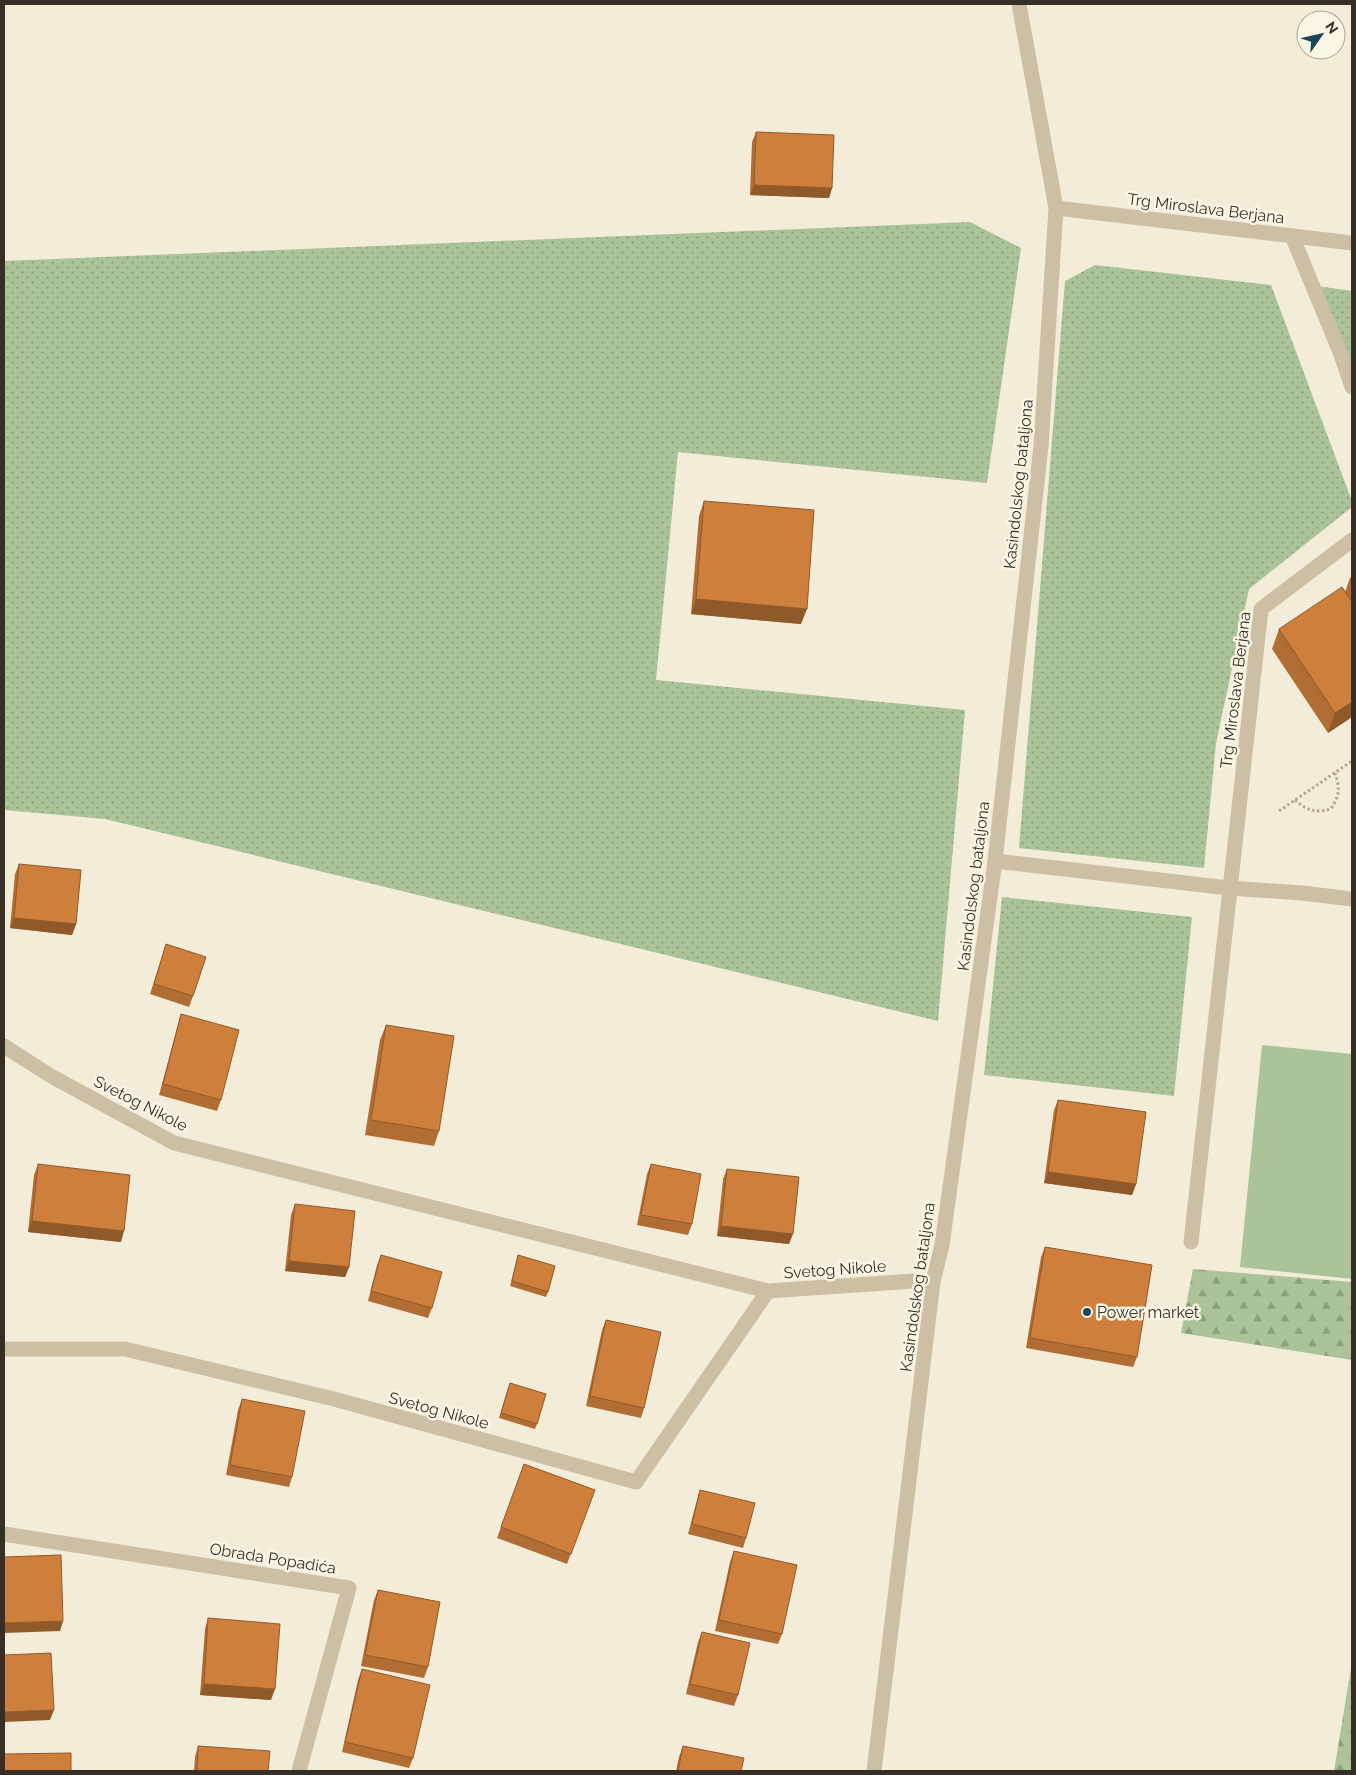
<svg xmlns="http://www.w3.org/2000/svg" width="1356" height="1775" font-family="Raleway,sans-serif">
  <style>
    .grass { fill: url(#grass-dots) }
    .forest { fill: url(#forest-firs) }
    .pitch { fill: #abc398 }
    .lines { fill: none; stroke-linecap: round; stroke-linejoin: round }
    .path { stroke: #b8a98e; stroke-width: 3; stroke-dasharray: 2.5 2.5; stroke-linecap: butt }
    .minor { stroke: #ccbfa4; stroke-width: 15 }
    .wall { fill: #b16d34 }
    .shaded-wall { fill: #90592a }
    .building { fill: #ce7f3c; stroke: #90592a }
    .poi-dot { fill: #19485b; stroke: #faf5e5; stroke-width: 2 }
    .labels { text-anchor: middle; stroke-width: 5; stroke-linejoin: round; paint-order: stroke }
    .street-label { font-size: 16px; fill: #372f26; stroke: #faf5e5 }
    .poi-label { font-size: 16px; fill: #372f26; stroke: #faf5e5; text-anchor: start }
  </style>
  <defs>
    <pattern id="grass-dots" width="8" height="8" patternUnits="userSpaceOnUse" patternTransform="scale(1.25)"><rect width="8" height="8" fill="#abc398"/><path d="M2 2h.1M6 6h.1" fill="none" stroke="#8c9f7c" stroke-width="1.8" stroke-linecap="round"/></pattern>
    <pattern id="forest-firs" width="22" height="20" patternUnits="userSpaceOnUse" patternTransform="scale(1.25)"><rect width="22" height="20" fill="#abc398"/><path d="M5 1l3.5 6h-7zM16 11l3.5 6h-7z" fill="#8c9f7c"/></pattern>
  </defs>
  <rect width="100%" height="100%" fill="#f3ecd9"/>
  <path class="grass" d="M970 222 1021 248 987 483 678 452 656 680 965 710 938 1021 105 819 4 810V261Z
    M1095 265 1271 285 1352 501V507L1249 589 1216 743 1204 868 1019 848 1065 281Z
    M1317 286 1352 291V375Z
    M1002 897 1192 917 1174 1096 984 1075Z"/>
  <path class="forest" d="M1193 1269 1352 1282V1360L1181 1333Z
    M1352 1662V1771H1334Z"/>
  <path class="pitch" d="M1262 1045 1352 1054V1279L1240 1267Z"/>
  <g class="lines">
    <path class="path" d="M1295 800C1308 811 1314 813 1331 809 1340 794 1340 789 1335 773
      M1279 811 1352 761"/>
    <path class="minor" d="M1056 208 1352 243
      M1292 236 1340 352 1352 387
      M995 861 1229 888 1302 893 1352 899
      M4 1046 51 1076 174 1143 768 1291 914 1281 933 1282
      M1191 1242 1261 609 1352 540
      M4 1349H125L334 1399 636 1482 768 1291
      M4 1534 349 1588 299 1771
      M874 1771 933 1282 942 1245 995 861 1041 446 1056 208 1019 4"/>
  </g>
  <path class="wall" d="M756 132 832 188 829 198 750 195 752 142Z
    M704 501 801 624 691 614 699 516Z
    M1352 576V717L1328 733 1272 649 1279 629 1345 592 1350 578Z
    M19 864 76 924 72 935 10 928 15 874Z
    M166 944 193 996 189 1007 150 994Z
    M181 1014 221 1100 217 1111 159 1095 178 1025Z
    M386 1025 439 1131 434 1146 365 1135 380 1040Z
    M1058 1100 1136 1184 1132 1195 1044 1183 1054 1110Z
    M38 1164 121 1242 28 1232 34 1175Z
    M651 1164 692 1224 688 1235 637 1225 647 1174Z
    M727 1169 789 1244 717 1236 723 1179Z
    M295 1204 349 1267 345 1277 285 1271 291 1215Z
    M1045 1247 1137 1357 1133 1367 1026 1348 1041 1257Z
    M381 1255 432 1308 428 1318 368 1301 377 1265Z
    M518 1255 548 1292 546 1297 510 1286Z
    M606 1320 644 1408 641 1418 586 1406 602 1330Z
    M508 1388 537 1424 535 1429 499 1418Z
    M242 1399 292 1477 289 1487 226 1475 238 1410Z
    M524 1464 595 1490 567 1564 497 1538Z
    M700 1490 746 1538 743 1548 688 1534 697 1500Z
    M734 1551 782 1634 778 1644 715 1631 730 1562Z
    M378 1590 428 1667 424 1678 361 1666 374 1600Z
    M208 1618 271 1700 200 1695 205 1629Z
    M702 1632 738 1695 734 1706 686 1694 698 1642Z
    M362 1669 413 1758 409 1768 342 1752 358 1680Z
    M198 1746 268 1771H194L195 1757Z
    M683 1746 741 1771H676L679 1757Z"/>
  <path class="shaded-wall" d="M754 185 832 188 829 198 750 195Z
    M696 599 807 609 801 624 691 614Z
    M1352 702V717L1328 733 1335 713Z
    M14 918 76 924 72 935 10 928Z
    M1048 1172 1136 1184 1132 1195 1044 1183Z
    M32 1221 124 1231 121 1242 28 1232Z
    M721 1226 793 1234 789 1244 717 1236Z
    M289 1261 349 1267 345 1277 285 1271Z
    M63 1621 60 1631 4 1633V1623Z
    M204 1684 275 1689 271 1700 200 1695Z
    M54 1710 50 1720 4 1722V1712Z"/>
  <path class="building" d="M756 132 834 135 832 188 754 185Z
    M704 501 814 510 807 609 696 599Z
    M1342 587 1352 602V702L1335 713 1279 629Z
    M19 864 81 870 76 924 14 918Z
    M166 944 206 957 193 996 154 984Z
    M181 1014 239 1030 221 1100 163 1084Z
    M386 1025 454 1036 439 1131 371 1120Z
    M1058 1100 1146 1112 1136 1184 1048 1172Z
    M38 1164 130 1175 124 1231 32 1221Z
    M651 1164 701 1174 692 1224 641 1215Z
    M727 1169 799 1177 793 1234 721 1226Z
    M295 1204 355 1211 349 1267 289 1261Z
    M1045 1247 1152 1265 1137 1357 1030 1338Z
    M381 1255 442 1272 432 1308 371 1291Z
    M518 1255 555 1266 548 1292 512 1281Z
    M606 1320 661 1332 644 1408 590 1396Z
    M510 1383 546 1394 537 1424 501 1413Z
    M242 1399 305 1411 292 1477 230 1465Z
    M524 1464 595 1490 571 1554 501 1527Z
    M700 1490 755 1503 746 1538 692 1524Z
    M734 1551 797 1565 782 1634 719 1620Z
    M61 1555 63 1621 4 1623V1557Z
    M378 1590 440 1602 428 1667 365 1655Z
    M208 1618 280 1624 275 1689 204 1684Z
    M702 1632 750 1643 738 1695 690 1684Z
    M51 1653 54 1710 4 1712V1655Z
    M362 1669 430 1685 413 1758 345 1742Z
    M198 1746 270 1751 268 1771H197Z
    M683 1746 744 1758 741 1771H678Z
    M71 1753V1771H4V1754Z"/>
  <circle class="poi-dot" cx="1087" cy="1312" r="5"/>
  <g class="labels">
    <g class="street-label">
      <text transform="translate(1206 208) rotate(7)" y="6">Trg Miroslava Berjana</text>
      <text transform="translate(1018 484) rotate(-84)" y="6">Kasindolskog bataljona</text>
      <text transform="translate(1235 690) rotate(-83)" y="6">Trg Miroslava Berjana</text>
      <text transform="translate(973 886) rotate(-83)" y="6">Kasindolskog bataljona</text>
      <text transform="translate(141 1103) rotate(27)" y="6">Svetog Nikole</text>
      <text transform="translate(835 1269) rotate(-4)" y="6">Svetog Nikole</text>
      <text transform="translate(917 1287) rotate(-82)" y="6">Kasindolskog bataljona</text>
      <text transform="translate(439 1410) rotate(15)" y="6">Svetog Nikole</text>
      <text transform="translate(273 1558) rotate(9)" y="6">Obrada Popadića</text>
    </g>
    <g class="poi-label">
      <text x="1097" y="1318">Power market</text>
    </g>
  </g>
  <rect width="1356" height="1775" fill="none" stroke="#372f26" stroke-width="10"/>
  <g transform="translate(1321 35) rotate(56)"><circle r="24" fill="#faf5e5" stroke="#aca699"/>
  <path d="M0-4L9 19L0 12L-9 19Z" fill="#19485b"/>
  <text y="-8" font-size="14" font-weight="bold" text-anchor="middle" fill="#372f26">N</text>
  </g>
</svg>
